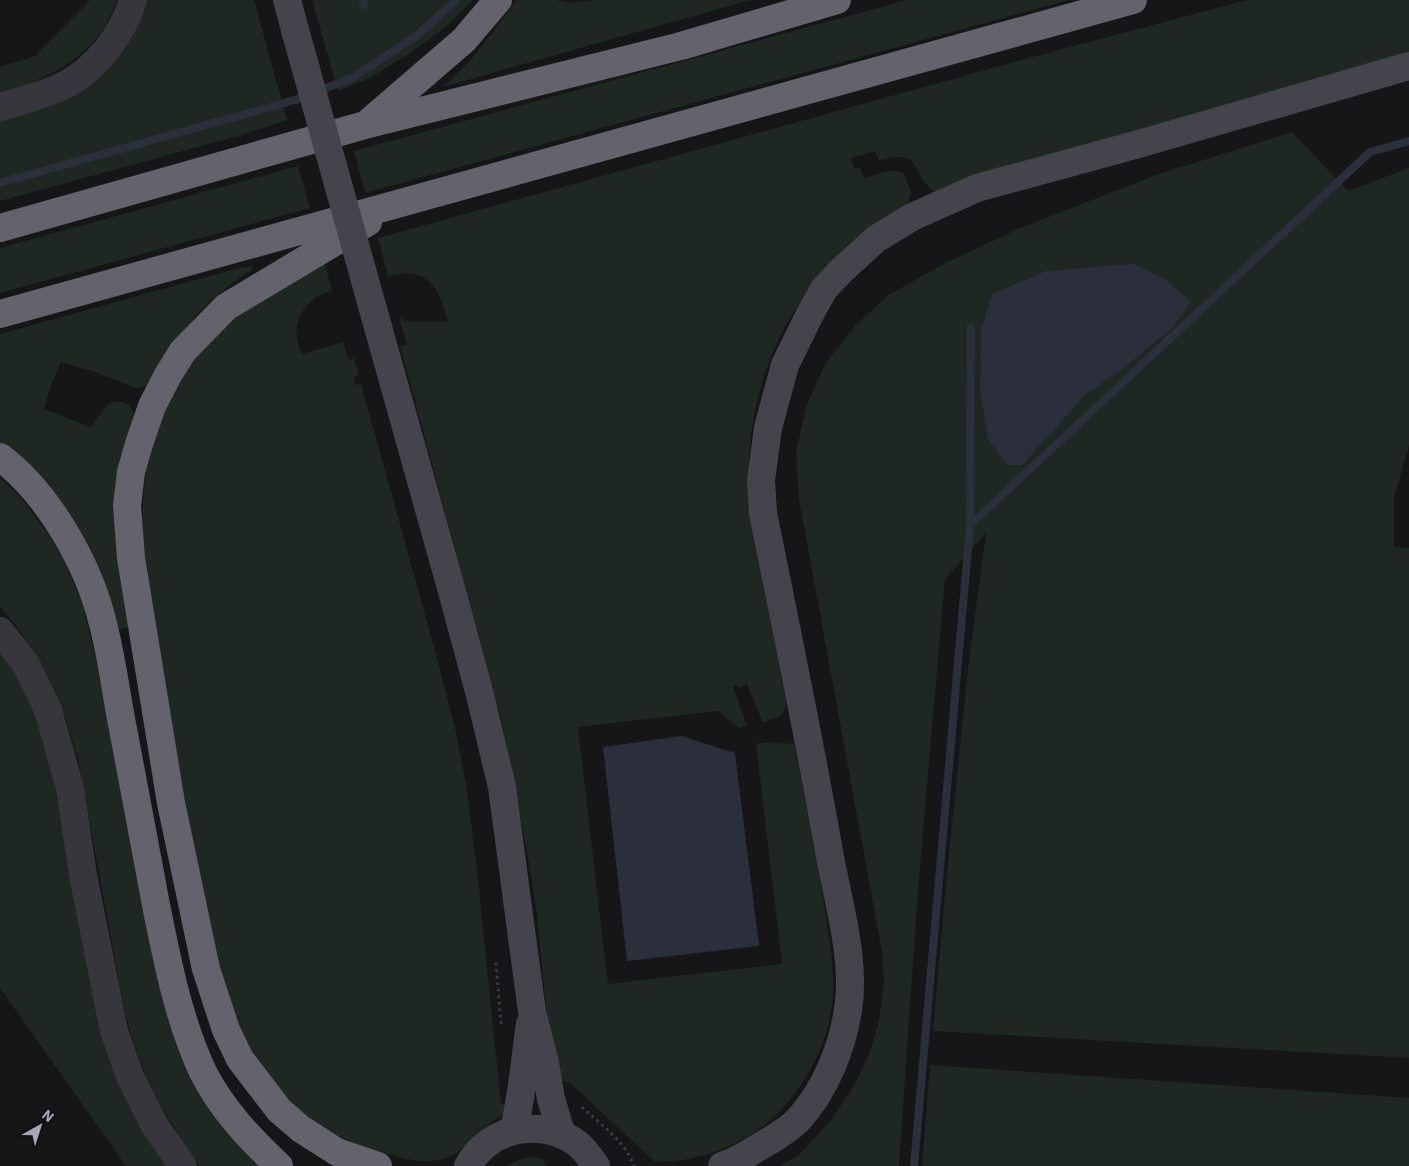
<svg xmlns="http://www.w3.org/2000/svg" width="1409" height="1166" font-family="'IBM Plex Sans',sans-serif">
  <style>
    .green { fill: #1f2722 }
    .water { fill: #2b2f3b }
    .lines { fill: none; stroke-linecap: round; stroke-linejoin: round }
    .stream { stroke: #2b2f3b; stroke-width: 8 }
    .path { stroke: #3c3c43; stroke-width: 3; stroke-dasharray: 2.5 4; stroke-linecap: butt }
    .street { stroke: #37363c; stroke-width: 28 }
    .secondary { stroke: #45444c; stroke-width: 28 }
    .highway { stroke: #63626d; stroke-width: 28 }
    .secondary-bridge { stroke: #45444c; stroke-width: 28 }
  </style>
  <rect width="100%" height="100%" fill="#161517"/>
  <path class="green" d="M90 0H117C97 58 52 75 0 95V67L35 56Z
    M146 0H254L287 120 238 136 0 201V120L138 21Z
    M312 0H473L446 27 407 55 368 79 338 91Z
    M517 0H556L568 3 597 0H750L443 87 470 61Z
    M907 0H1069L365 193 354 151Z
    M1247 0H1409V54L936 193C908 174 925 147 879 161L875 151 851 158 854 169 860 167 864 178C878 174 891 167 904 173L911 191 908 206C887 224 866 241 844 259 835 267 823 274 815 283 761 347 741 436 751 518L787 705 782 715 763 723 747 684 739 688 735 685 733 687 747 726 739 728 718 711 578 727 608 984 782 964 756 744 769 742 794 744C805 797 815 850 824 904 828 932 834 962 833 991 832 1040 804 1092 767 1123 734 1149 696 1162 655 1162L569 1082 557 1080 546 1008 537 916 530 869 502 722 400 346 407 344 399 317 405 321H449C444 315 445 310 442 303 434 276 413 269 388 276L378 238 1025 59Z
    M1292 132 1348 191 1409 168V445L1394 498V547L1409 548V1058L933 1031 945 894 969 660 986 533 945 579 918 890 899 1166H779L799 1155 832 1119 856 1082 871 1050 879 1020 884 982 882 952 799 499 796 453 806 407 825 364 854 327 888 295 946 263 1018 229 1156 175Z
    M298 166 310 208 0 293V248Z
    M324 260 332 291C327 293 318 295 314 299 296 313 292 334 302 354L343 342 349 360 354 358 359 375 354 377 356 385 361 384 431 636 456 732 467 790 477 869 501 1104H512C502 1117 488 1124 476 1135 468 1142 462 1150 453 1155 433 1166 409 1160 388 1154 336 1140 297 1116 266 1072 260 1064 253 1056 248 1047 231 1015 223 980 214 944 198 882 187 818 176 755 161 673 139 587 143 503 144 470 153 435 168 404 183 372 208 335 237 314 264 294 296 277 324 260Z
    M252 266 254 268C241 277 228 286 216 296 187 322 166 353 147 386L135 388 95 372 61 362 51 385 44 409 91 427 107 405 114 402H122L127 404 132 409 134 416 125 446 119 568 129 627 116 630 12 452 0 443V334L239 268Z
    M0 478 22 499 48 534 63 558 83 605 98 669 151 949 163 998 230 1136 260 1166H200L187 1148 160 1105 142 1066 132 1038 124 1009 79 763 65 717 42 664 20 631 0 606Z
    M0 649 19 678 40 723 167 1166H126L0 988Z
    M930 1065 1409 1098V1166H922Z
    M532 1157C540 1158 544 1158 546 1166H507L518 1160Z"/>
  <path class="water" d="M1134 264 1166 280 1191 302 1173 327 1125 367 1086 394 1022 465H1007L988 439 980 389 981 330 992 294 1046 271Z
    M681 736 735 753 759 946 627 961 603 747Z"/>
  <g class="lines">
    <path class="stream" d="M363 0 364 5
      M0 183 295 100 352 78 415 37 456 0
      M970 525 1370 152 1409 141
      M914 1166 970 525 971 327"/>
    <path class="path" d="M496 963 501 1024
      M582 1107C601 1125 625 1141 634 1166"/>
    <path class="street" d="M0 107C21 101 43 95 63 86 95 70 123 34 133 0
      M0 631 26 664 48 710 70 788 83 875 114 1031 130 1076 155 1126 183 1166"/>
    <path class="secondary" d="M287 0 295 30
      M378 327 453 595 480 695 502 787 532 1012 545 1063 551 1099 562 1135
      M514 1130C522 1095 525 1059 530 1024
      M468 1166C489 1126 545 1117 579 1145 586 1151 591 1159 596 1166
      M722 1166C735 1162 746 1155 759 1147 772 1139 788 1131 799 1119 825 1090 842 1049 848 1010 856 962 839 905 830 857 810 742 786 627 763 513L761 480 768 428 785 365 809 316 824 289 841 271 876 239 912 217 977 188 1135 145 1409 66"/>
    <path class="highway" d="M370 121 464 40 498 0
      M368 222 226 307 183 351 168 375 152 406 139 444 131 472 127 506 131 558 171 803 206 969 226 1030 240 1059 279 1110 301 1129 337 1152 378 1166
      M0 228 365 125 681 46 837 0
      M0 314 1133 0
      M0 457C49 494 89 565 103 624 112 658 116 694 123 729 134 789 145 849 157 910 168 964 179 1021 203 1072 221 1108 249 1138 279 1166"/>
    <path class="secondary-bridge" d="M295 30 378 327"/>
  </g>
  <g transform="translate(40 1126) rotate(39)" stroke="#111012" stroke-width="4" paint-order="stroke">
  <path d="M0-4L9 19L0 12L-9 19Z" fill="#a7a7b7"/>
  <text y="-8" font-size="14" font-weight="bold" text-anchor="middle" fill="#a7a7b7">N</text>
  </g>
</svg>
